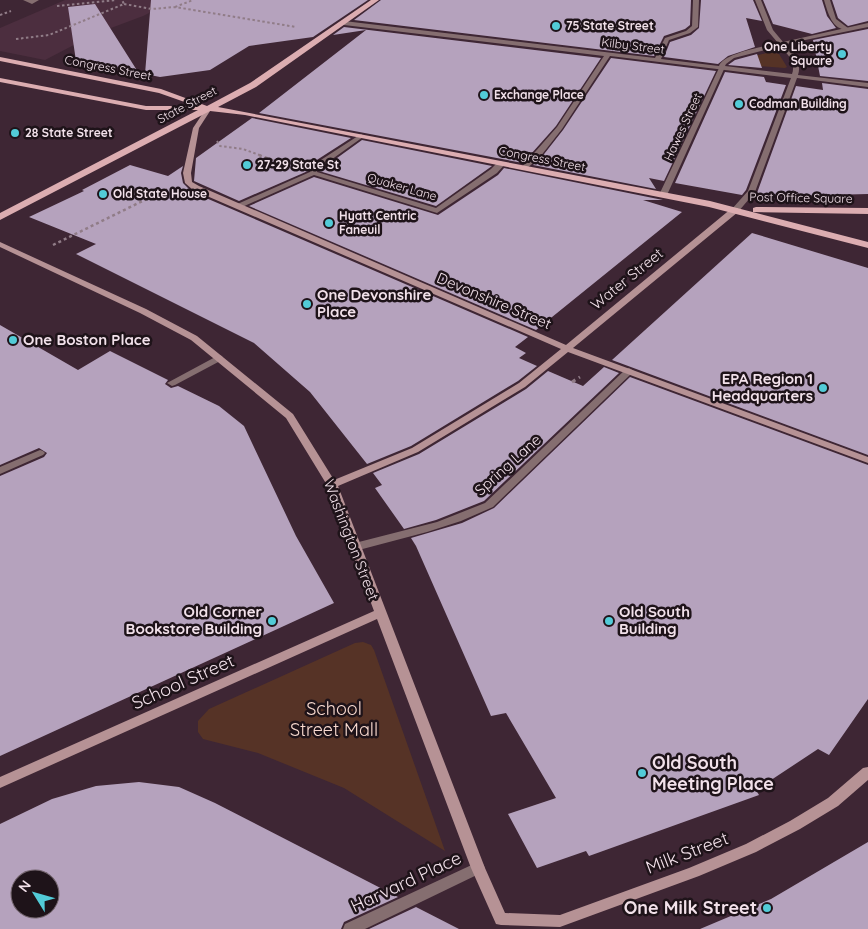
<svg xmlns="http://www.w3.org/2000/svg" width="868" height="929" font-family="Quicksand,sans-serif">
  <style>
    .built { fill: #4c2e3f }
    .green { fill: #563326 }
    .building { fill: #b5a2bd; fill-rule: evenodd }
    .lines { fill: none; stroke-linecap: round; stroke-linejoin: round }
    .path-far2 { stroke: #907c87; stroke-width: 2; stroke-dasharray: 2.5 2.5; stroke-linecap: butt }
    .path-far1 { stroke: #907c87; stroke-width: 2.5; stroke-dasharray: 3 3; stroke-linecap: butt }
    .path { stroke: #907c87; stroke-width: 3; stroke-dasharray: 4 4; stroke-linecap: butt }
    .lane { fill: #856e70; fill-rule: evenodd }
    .street { fill: #856e70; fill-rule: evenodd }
    .secondary { fill: #b69295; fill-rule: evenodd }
    .primary { fill: #dcadb1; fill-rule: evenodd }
    .poi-dot { fill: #52cbd7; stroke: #1e1319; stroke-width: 2 }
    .labels { text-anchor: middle; stroke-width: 5; stroke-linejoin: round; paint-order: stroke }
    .far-poi-label { font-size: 12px; font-weight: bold; fill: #f2e1ea; stroke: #1e1319; text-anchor: start }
    .far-street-label { font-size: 12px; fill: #f2e1ea; stroke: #1e1319 }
    .street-label { font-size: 15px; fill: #f2e1ea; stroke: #1e1319 }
    .poi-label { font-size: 15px; font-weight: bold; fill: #f2e1ea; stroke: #1e1319; text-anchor: start }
    .near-street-label { font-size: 18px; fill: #f2e1ea; stroke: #1e1319 }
    .near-park-label { font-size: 18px; fill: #f9dacf; stroke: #1e1319 }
    .near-poi-label { font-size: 18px; font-weight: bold; fill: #f2e1ea; stroke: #1e1319; text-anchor: start }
  </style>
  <rect width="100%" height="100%" fill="#3e2634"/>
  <path class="built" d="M65 0H175L143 16 95 34 45 60 0 51V28Z"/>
  <path class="green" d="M770 52 779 54 787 67 785 68 744 65 740 60Z
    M363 642 371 645 374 650 445 851 344 788 258 753 203 739 198 732V721L209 709 355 643Z"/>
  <path class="building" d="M151 0H368L313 37 249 46 210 70 160 77 145 74Z
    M381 0H691L690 25 685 29 664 36 654 56 354 20Z
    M701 0H753L762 21 746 18 755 47 728 56 718 64 664 57 670 42 691 35 699 28Z
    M763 0H822L827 16 836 28 812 34 773 24Z
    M832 0H868V21L848 26 838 18Z
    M95 4 138 72 76 61 68 7Z
    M344 27 601 58 556 126 523 163 259 113 366 30 333 35Z
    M868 29V81L820 76 813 40Z
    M757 54 762 68 728 65 735 60Z
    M611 58 716 71 664 181 649 178 656 189 533 165 541 158 563 130Z
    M725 72 764 77 766 82 786 85 746 190 742 195 675 183Z
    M822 83 868 89V194L753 197 757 193 796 86 823 90Z
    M252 118 351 138 309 165 308 171 239 201 194 181 196 158Z
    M362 140 492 166 436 206 319 171Z
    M130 165 168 176 183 166 181 173 183 183 192 192 528 337 515 347 526 353 519 358 537 366 518 381 411 446 367 464 310 392 254 343 76 254 96 244 29 217 84 191 82 190Z
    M504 168 663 200H643L682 212 536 330 249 206 314 177 438 215 498 175Z
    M752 233 868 268V455L612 360Z
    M0 325 78 370 110 351 168 380 165 384 171 388 178 386 219 406 244 426 296 536 334 603 0 756V476L44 457 47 453 39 448 0 465Z
    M604 367 619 373 484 501 436 520 404 529 375 488 382 485 373 473 419 454 526 389 548 371 583 386Z
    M630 377 868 465V699L829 755 818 749 756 790 759 795 589 856 586 851 537 868 508 814 556 798 506 713 491 716 416 546 411 538 462 523 494 508Z
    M139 782 179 787 215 803 398 897 344 922 341 929H0V824L52 799 96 786ZM20 879H50V909H20Z
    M868 842V929H700L771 899Z
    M416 907 459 929H369Z"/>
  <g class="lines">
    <path class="path-far2" d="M124 4 152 9 175 7 296 27
      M57 6 116 0
      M175 7 193 0
      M0 15 11 11
      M16 39 49 35 124 4 122 0
      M217 141 220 146 243 149 262 156"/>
    <path class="path-far1" d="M259 155 280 163
      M53 245 167 189"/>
    <path class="path" d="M572 382 580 377"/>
    <path class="lane" d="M824 0H830L836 19 848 28V30C832 30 828 13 824 0Z
      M720 66 725 67 667 195 666 197H660L659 195Z
      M361 134 364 136 363 137 317 170V172L436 208 491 169 499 161 506 163 497 173 437 213 314 175 240 208H237L233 206 310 172V167Z
      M219 355 222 356 223 358 222 360 175 385 172 386 167 383Z
      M40 450 43 451 45 453 43 455 0 474V467Z
      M478 862 483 864 485 868 483 872 365 929H343L345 924Z"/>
    <path class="street" d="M23 0H39L32 4Z
      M693 0H699L698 27 690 33 669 40 661 59 719 66C724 53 764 47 778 43L767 30 755 0H761L773 30 783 42 868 23V27L786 44C794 53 802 63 798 75L868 83V87L797 78 755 192 738 212H735L731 210 748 191 791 78 610 56 562 129 540 157 525 170 521 168 557 127 604 56 344 25 341 23 344 21 655 58 665 38 686 31 692 26ZM780 46C788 54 796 63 792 74L725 66 726 64 734 58Z
      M629 368 634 371 632 373 493 507 461 521 427 532 355 551 351 550 350 547 351 544 437 522 485 503 626 369Z"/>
    <path class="secondary" d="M207 107 212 108 199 128 191 173 192 182 199 186 566 345 732 208H738V212L573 348 868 457V463L568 352 525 387 418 452 338 486 485 868 505 913 560 915 689 868 746 844 790 821 828 798 863 768 868 767V780L838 806 800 829 756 852 699 876 560 927 501 925 496 924 471 868 377 619 0 788V777L374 611 327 485 286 418 191 340 140 313 0 247V242L146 309 197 336 293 414 334 480 412 448 519 383 561 349 193 190 185 183 183 173 193 128Z"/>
    <path class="primary" d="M371 0H379L256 87 218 107 710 201 868 242V248L709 207 245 115 210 111 0 220V213L198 110H146L0 82V78L146 106H196L159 93 0 61V57L161 89 207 106 250 83Z
      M756 207 868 208V214L753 212V208Z"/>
  </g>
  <g class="poi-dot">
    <circle cx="556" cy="26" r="5"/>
    <circle cx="842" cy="54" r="5"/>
    <circle cx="484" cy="95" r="5"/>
    <circle cx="739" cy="104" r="5"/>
    <circle cx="15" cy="133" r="5"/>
    <circle cx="247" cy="165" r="5"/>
    <circle cx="103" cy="194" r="5"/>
    <circle cx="329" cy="223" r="5"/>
    <circle cx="307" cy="304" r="5"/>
    <circle cx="13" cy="340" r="5"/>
    <circle cx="823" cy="388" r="5"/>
    <circle cx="272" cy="621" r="5"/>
    <circle cx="609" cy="621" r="5"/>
    <circle cx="642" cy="773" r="5"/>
    <circle cx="767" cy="908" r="5"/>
  </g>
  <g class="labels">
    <g class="far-poi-label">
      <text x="566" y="30">75 State Street</text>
      <text x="832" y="51" text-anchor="end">One Liberty<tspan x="832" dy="14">Square</tspan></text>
      <text x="494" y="99">Exchange Place</text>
      <text x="749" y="108">Codman Building</text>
      <text x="25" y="137">28 State Street</text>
      <text x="257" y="169">27-29 State St</text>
      <text x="113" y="198">Old State House</text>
      <text x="339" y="220">Hyatt Centric<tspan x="339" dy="14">Faneuil</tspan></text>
    </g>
    <g class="far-street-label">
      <text transform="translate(633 46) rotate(7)" y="4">Kilby Street</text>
      <text transform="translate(108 68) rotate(11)" y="4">Congress Street</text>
      <text transform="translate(187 105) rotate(-28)" y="4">State Street</text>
      <text transform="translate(683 127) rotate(-65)" y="4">Hawes Street</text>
      <text transform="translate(542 159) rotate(11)" y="4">Congress Street</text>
      <text transform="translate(402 187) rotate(16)" y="4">Quaker Lane</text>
      <text transform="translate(801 198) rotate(1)" y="4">Post Office Square</text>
    </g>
    <g class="street-label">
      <text transform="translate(627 279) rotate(-39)" y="5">Water Street</text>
      <text transform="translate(494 301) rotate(23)" y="5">Devonshire Street</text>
      <text transform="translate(508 465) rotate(-42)" y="5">Spring Lane</text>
      <text transform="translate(351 540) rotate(69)" y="5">Washington Street</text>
    </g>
    <g class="poi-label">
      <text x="317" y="300">One Devonshire<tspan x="317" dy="17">Place</tspan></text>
      <text x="23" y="345">One Boston Place</text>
      <text x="813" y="384" text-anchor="end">EPA Region 1<tspan x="813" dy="17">Headquarters</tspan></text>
      <text x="262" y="617" text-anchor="end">Old Corner<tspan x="262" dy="17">Bookstore Building</tspan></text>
      <text x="619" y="617">Old South<tspan x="619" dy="17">Building</tspan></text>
    </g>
    <g class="near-street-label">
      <text transform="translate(183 682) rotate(-24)" y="6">School Street</text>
      <text transform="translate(687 853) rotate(-21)" y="6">Milk Street</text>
      <text transform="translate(406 882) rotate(-25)" y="6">Harvard Place</text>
    </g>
    <g class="near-park-label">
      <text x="334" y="715">School<tspan x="334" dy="21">Street Mall</tspan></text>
    </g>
    <g class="near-poi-label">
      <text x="652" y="769">Old South<tspan x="652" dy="21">Meeting Place</tspan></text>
      <text x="757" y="914" text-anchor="end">One Milk Street</text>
    </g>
  </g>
  <g transform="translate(35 894) rotate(307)"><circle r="24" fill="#1e1319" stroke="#73656d"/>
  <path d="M0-4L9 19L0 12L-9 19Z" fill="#52cbd7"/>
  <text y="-8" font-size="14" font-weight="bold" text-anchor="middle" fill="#f2e1ea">N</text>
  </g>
</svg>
